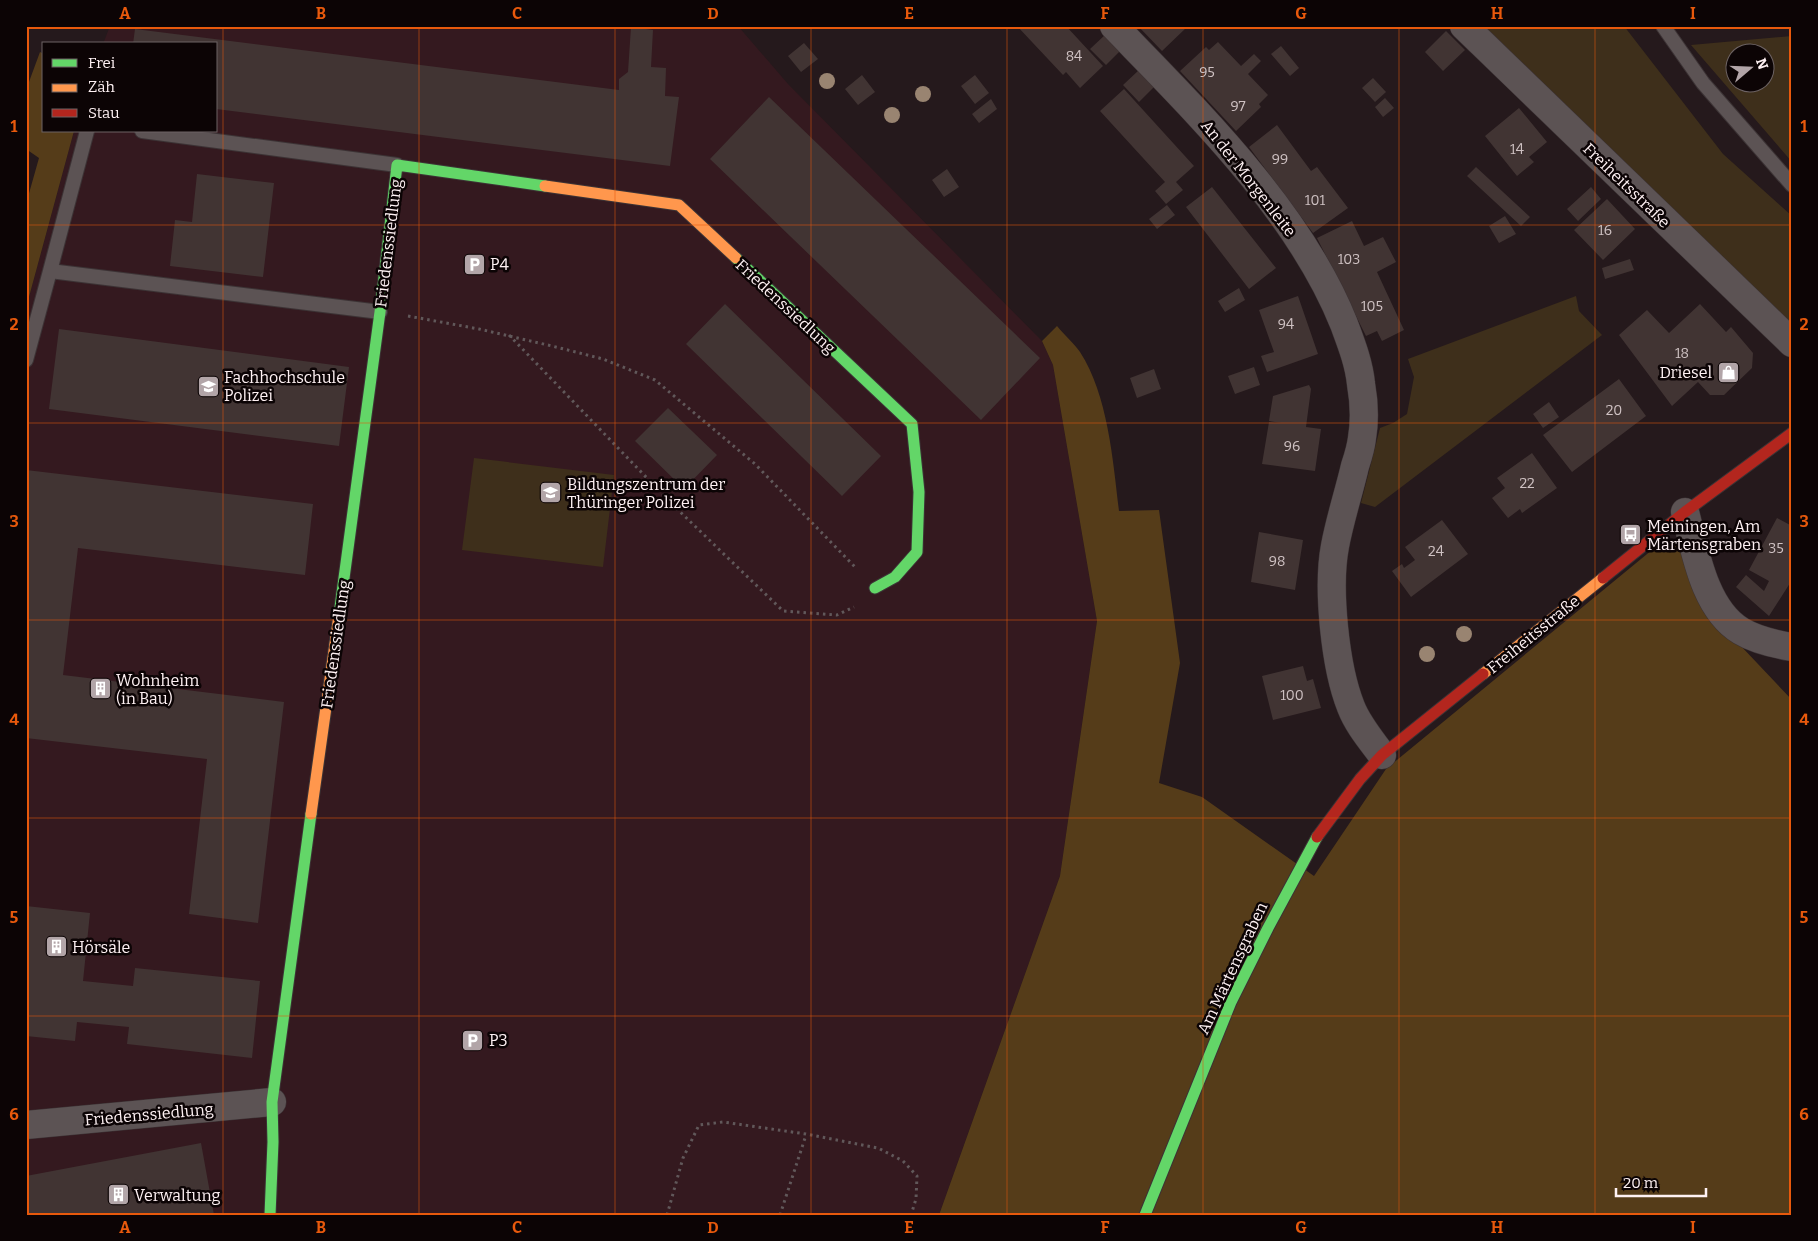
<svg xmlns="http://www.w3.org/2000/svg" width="1818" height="1241" font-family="Bitter,serif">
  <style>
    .built { fill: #34191f }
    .green { fill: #3e2f1b; fill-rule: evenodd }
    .forest { fill: #553c19 }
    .building { fill: #413433 }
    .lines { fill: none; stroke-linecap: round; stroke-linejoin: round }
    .lane-casing { stroke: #3c3335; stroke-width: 16 }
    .street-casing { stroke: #3c3335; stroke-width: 29 }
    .fast-casing { stroke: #3c3335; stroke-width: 13 }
    .slow-casing { stroke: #3c3335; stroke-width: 13 }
    .jam-casing { stroke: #3c3335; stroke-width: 13 }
    .path { stroke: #61585a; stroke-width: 3; stroke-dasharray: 2.5 4; stroke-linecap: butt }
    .lane { stroke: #5c5354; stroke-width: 14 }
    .street { stroke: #5c5354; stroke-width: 28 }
    .fast { stroke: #63d668; stroke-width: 11 }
    .slow { stroke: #ff974d; stroke-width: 11 }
    .jam { stroke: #b3261e; stroke-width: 11 }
    .tree { fill: #998471 }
    .grid { fill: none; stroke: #e8590c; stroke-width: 1; stroke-opacity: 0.55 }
    .labels { text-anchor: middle; stroke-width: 5; stroke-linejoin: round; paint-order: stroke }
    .number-label { font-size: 14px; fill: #cfc2c3 }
    .street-label { font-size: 16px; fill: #fef1f3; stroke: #0c0405 }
    .poi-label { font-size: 16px; fill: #fef1f3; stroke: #0c0405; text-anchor: start }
    .neatline { fill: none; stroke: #e8590c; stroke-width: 2 }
    .grid-label { font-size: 16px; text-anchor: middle; font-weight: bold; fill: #e8590c }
  </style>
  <rect width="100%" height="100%" fill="#25191c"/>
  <path class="built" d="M110 26H738L788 84 1042 341 1053 365 1097 621 1060 876 939 1215H26V308L74 131H216V44H103Z"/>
  <path class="green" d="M1483 26H1624L1723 154 1792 216V330Z
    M1792 36V162L1691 45ZM1736 52H1766V82H1736Z
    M1576 296 1579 311 1602 335 1375 507 1361 503 1380 428 1393 423 1407 414 1414 377 1408 359Z
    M474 458 614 475 603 567 462 550Z"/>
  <path class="forest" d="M40 52 44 54V131H74L26 308V204L39 158 26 149V90Z
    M1057 326C1064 335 1074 343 1080 352 1108 395 1113 461 1119 511L1159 510 1180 663 1159 783 1202 797 1314 876 1386 769 1658 545 1680 546 1704 607 1792 700V1215H939L1060 876 1097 621 1053 365 1042 341Z"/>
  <path class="building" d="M1017 26H1066L1103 66 1080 88 1066 72 1063 75Z
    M1138 26H1185L1186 28 1162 51Z
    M631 27 653 30 651 67 666 68 665 96 679 97 670 166 216 109V44H133L135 29 619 90V79L628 72Z
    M1446 31 1465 50 1443 71 1425 52Z
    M1106 34 1121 50 1106 65 1090 49Z
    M1218 42 1241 66 1254 54 1261 61 1248 74 1268 95 1259 104 1261 107 1236 131 1180 71 1206 47 1209 50Z
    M804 43 818 59 801 72 788 56Z
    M1281 46 1299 68 1290 76 1271 54Z
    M1139 70 1155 86 1139 102 1123 85Z
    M862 75 875 92 858 105 845 89Z
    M975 75 989 93 975 104 961 86Z
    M1373 78 1386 92 1375 102 1362 88Z
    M1124 89 1194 166 1176 182 1183 190 1166 204 1155 191 1165 182 1100 111Z
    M769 97 1040 358 981 420 710 159Z
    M1385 98 1394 108 1383 117 1375 107Z
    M991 99 997 109 979 123 972 114Z
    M1519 108 1547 142 1529 157 1534 162 1517 176 1485 136Z
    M1277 125 1311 171 1317 167 1348 208 1313 233 1249 147Z
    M1476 167 1530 217 1521 226 1467 176Z
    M947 169 959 187 944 197 932 180Z
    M197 174 274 183 263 277 170 266 175 220 192 222Z
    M1212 187 1276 268 1249 289 1186 207Z
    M1591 187 1601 199 1578 221 1567 209Z
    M1607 199 1635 229 1603 260 1574 230Z
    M1167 205 1175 215 1157 229 1149 219Z
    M1505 216 1516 234 1499 243 1489 226Z
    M1352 221 1364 246 1383 237 1396 262 1377 272 1404 330 1382 341 1377 331 1366 336 1317 238Z
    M1630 259 1634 270 1605 279 1602 268Z
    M1239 288 1245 300 1225 312 1218 301Z
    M1298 296 1318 354 1267 372 1261 356 1274 352 1259 310Z
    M725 304 881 456 842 496 686 344Z
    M1700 304 1726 332 1731 327 1753 353 1752 368 1724 395H1710L1698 382 1672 406 1619 335 1647 310 1669 333Z
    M59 329 349 367 339 446 49 409Z
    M1254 367 1260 385 1235 394 1228 376Z
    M1154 369 1161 389 1137 398 1130 378Z
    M1619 379 1646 416 1572 472 1543 435Z
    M1309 385 1311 389 1306 427 1321 429 1315 471 1262 464 1269 422 1281 423 1269 421 1273 396Z
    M1549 402 1559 417 1543 428 1533 414Z
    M668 408 717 455 684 489 635 441Z
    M1532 453 1557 488 1522 513 1520 509 1508 518 1492 498 1505 488 1497 478Z
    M26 470 313 504 305 575 78 548 63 675 284 702 258 923 189 914 207 759 26 738Z
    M1777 518 1792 526V580L1769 616 1736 587 1746 575 1764 591 1769 581 1749 570Z
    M1442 520 1468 554 1411 597 1392 571 1402 564 1404 568 1415 560 1405 547Z
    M1259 532 1303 540 1295 590 1251 582Z
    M1303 666 1307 681 1313 679 1321 708 1273 720 1262 676Z
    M26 906 90 913 83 981 133 986 135 968 260 981 252 1058 127 1044 129 1027 77 1022 75 1041 26 1036Z
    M201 1143 214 1215H26V1176Z"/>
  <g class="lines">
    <defs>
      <path id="lane" d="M1663 26 1703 83 1792 185
        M87 131 50 271 380 312
        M142 131 397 165
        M26 360 50 271"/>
      <path id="street" d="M1114 26C1197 112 1299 211 1344 324 1351 343 1359 363 1361 384 1364 401 1365 420 1362 438 1361 447 1358 457 1355 466 1349 492 1340 519 1335 546 1327 588 1335 667 1351 707 1358 725 1371 740 1382 755
        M1464 26 1792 343
        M1685 512C1695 550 1704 609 1741 631 1756 640 1774 644 1792 647
        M26 1125 272 1102"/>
      <path id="fast" d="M736 258 912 424 919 492 917 552 895 577 875 588
        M339 615 380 312 397 165 545 186
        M270 1215 273 1142 272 1102 311 814
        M1145 1215 1231 1002 1268 928 1317 837"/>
      <path id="slow" d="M545 186 679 205 736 258
        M1483 674 1603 578
        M311 814 339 615"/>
      <path id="jam" d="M1603 578 1685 512 1792 433
        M1317 837 1360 779 1382 755 1483 674"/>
    </defs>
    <use href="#lane" class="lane-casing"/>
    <use href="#street" class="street-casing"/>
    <use href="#fast" class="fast-casing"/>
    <use href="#slow" class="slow-casing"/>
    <use href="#jam" class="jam-casing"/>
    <path class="path" d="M408 316 479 329 552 346 603 359 655 380 755 464 856 568
      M509 335 673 505 783 611 837 615 854 607
      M667 1215 683 1158 699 1125 723 1122 806 1134 878 1148 903 1161 917 1176 916 1199 911 1215
      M780 1215 806 1135"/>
    <use href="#lane" class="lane"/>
    <use href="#street" class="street"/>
    <use href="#fast" class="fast"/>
    <use href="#slow" class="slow"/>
    <use href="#jam" class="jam"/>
  </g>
  <g class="tree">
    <circle cx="827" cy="81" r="8"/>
    <circle cx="923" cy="94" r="8"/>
    <circle cx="892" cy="115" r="8"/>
    <circle cx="1464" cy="634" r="8"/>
    <circle cx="1427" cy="654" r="8"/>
  </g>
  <path class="grid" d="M223 26V1215M419 26V1215M615 26V1215M811 26V1215M1007 26V1215M1203 26V1215M1399 26V1215M1595 26V1215M26 225H1792M26 423H1792M26 620H1792M26 818H1792M26 1016H1792"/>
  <defs>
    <symbol id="parking-square" viewBox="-11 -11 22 22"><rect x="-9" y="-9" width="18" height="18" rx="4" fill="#b2a5a8" stroke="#0c0405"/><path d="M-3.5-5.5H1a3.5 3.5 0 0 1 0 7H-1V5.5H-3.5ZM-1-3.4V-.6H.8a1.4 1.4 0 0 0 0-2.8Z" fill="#fff"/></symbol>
    <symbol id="shop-square" viewBox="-11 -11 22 22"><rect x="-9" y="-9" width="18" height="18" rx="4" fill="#b2a5a8" stroke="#0c0405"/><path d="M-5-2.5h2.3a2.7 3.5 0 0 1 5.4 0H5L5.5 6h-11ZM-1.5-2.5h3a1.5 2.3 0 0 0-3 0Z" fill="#fff"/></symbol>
    <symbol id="university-square" viewBox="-11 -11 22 22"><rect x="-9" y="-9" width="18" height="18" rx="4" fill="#b2a5a8" stroke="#0c0405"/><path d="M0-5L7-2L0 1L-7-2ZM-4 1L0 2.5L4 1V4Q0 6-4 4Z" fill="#fff"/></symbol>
    <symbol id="school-square" viewBox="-11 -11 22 22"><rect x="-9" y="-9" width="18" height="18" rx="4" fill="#b2a5a8" stroke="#0c0405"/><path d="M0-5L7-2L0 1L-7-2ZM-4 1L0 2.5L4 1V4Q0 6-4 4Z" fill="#fff"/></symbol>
    <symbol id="bus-square" viewBox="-11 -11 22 22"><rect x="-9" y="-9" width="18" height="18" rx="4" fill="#b2a5a8" stroke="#0c0405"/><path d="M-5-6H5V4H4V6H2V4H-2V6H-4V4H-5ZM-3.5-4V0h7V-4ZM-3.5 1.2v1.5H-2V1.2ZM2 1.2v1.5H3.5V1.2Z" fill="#fff"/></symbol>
    <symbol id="building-square" viewBox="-11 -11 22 22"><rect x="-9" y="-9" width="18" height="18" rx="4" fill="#b2a5a8" stroke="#0c0405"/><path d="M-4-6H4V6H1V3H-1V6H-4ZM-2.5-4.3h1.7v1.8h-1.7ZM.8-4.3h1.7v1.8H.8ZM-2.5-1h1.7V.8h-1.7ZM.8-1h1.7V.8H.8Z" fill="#fff"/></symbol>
  </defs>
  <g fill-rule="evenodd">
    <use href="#parking-square" x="462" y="252" width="25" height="25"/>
    <use href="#shop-square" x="1716" y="360" width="25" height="25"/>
    <use href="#university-square" x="196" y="374" width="25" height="25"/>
    <use href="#school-square" x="538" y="480" width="25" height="25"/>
    <use href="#bus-square" x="1618" y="522" width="25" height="25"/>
    <use href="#building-square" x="88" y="676" width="25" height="25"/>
    <use href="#building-square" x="44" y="934" width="25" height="25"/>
    <use href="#parking-square" x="460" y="1028" width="25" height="25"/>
    <use href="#building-square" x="106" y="1182" width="25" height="25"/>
  </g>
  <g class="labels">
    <g class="number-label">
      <text x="1074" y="61">84</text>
      <text x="1207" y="77">95</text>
      <text x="1238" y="111">97</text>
      <text x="1517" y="154">14</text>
      <text x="1280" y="164">99</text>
      <text x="1315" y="205">101</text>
      <text x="1605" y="235">16</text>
      <text x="1349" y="264">103</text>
      <text x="1372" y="311">105</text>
      <text x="1286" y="329">94</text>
      <text x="1682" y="358">18</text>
      <text x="1614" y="415">20</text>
      <text x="1292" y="451">96</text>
      <text x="1527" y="488">22</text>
      <text x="1776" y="553">35</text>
      <text x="1436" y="556">24</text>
      <text x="1277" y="566">98</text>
      <text x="1292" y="700">100</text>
    </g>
    <g class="street-label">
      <text transform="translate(1249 178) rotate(52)" y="6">An der Morgenleite</text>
      <text transform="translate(1627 185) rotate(44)" y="6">Freiheitsstraße</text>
      <text transform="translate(388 243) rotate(-83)" y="6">Friedenssiedlung</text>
      <text transform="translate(786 306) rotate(43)" y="6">Friedenssiedlung</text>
      <text transform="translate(1533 634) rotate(-39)" y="6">Freiheitsstraße</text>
      <text transform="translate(335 644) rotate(-82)" y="6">Friedenssiedlung</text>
      <text transform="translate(1232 968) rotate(-65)" y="6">Am Märtensgraben</text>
      <text transform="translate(149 1114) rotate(-5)" y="6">Friedenssiedlung</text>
    </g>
    <g class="poi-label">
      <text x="490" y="270">P4</text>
      <text x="1712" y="378" text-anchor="end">Driesel</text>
      <text x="224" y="383">Fachhochschule<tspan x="224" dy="18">Polizei</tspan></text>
      <text x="567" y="490">Bildungszentrum der<tspan x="567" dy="18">Thüringer Polizei</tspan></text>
      <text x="1647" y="532">Meiningen, Am<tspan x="1647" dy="18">Märtensgraben</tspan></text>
      <text x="116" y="686">Wohnheim<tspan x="116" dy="18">(in Bau)</tspan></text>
      <text x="72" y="953">Hörsäle</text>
      <text x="489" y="1046">P3</text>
      <text x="134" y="1201">Verwaltung</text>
    </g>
  </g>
  <rect width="1818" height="1241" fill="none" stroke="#0c0405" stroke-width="55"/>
  <rect x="42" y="42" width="175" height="90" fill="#0c0405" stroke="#6d6364"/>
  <rect x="52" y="59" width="25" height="8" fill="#63d668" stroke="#6d6364"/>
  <text x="88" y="68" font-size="15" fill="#fef1f3">Frei</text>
  <rect x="52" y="84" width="25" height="8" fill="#ff974d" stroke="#6d6364"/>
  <text x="88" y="92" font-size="15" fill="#fef1f3">Zäh</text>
  <rect x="52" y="109" width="25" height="8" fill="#b3261e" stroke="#6d6364"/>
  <text x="88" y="118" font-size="15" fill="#fef1f3">Stau</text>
  <g transform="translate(1750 68) rotate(71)"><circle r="24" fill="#0c0405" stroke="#6d6364"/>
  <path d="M0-4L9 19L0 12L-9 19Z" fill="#b2a5a8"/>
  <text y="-8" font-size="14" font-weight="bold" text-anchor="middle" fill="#fef1f3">N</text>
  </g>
  <path d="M1616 1188v8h90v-8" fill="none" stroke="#fef1f3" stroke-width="2.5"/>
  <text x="1623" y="1188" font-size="15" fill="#fef1f3" stroke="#0c0405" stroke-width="4" paint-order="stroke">20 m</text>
  <rect x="28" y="28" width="1762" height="1186" class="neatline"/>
  <g class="grid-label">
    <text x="125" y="19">A</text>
    <text x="321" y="19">B</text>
    <text x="517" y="19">C</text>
    <text x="713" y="19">D</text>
    <text x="909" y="19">E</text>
    <text x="1105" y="19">F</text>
    <text x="1301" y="19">G</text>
    <text x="1497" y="19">H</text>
    <text x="1693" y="19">I</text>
    <text x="14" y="132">1</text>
    <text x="1804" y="132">1</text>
    <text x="14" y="330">2</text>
    <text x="1804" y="330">2</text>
    <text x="14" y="527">3</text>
    <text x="1804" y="527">3</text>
    <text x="14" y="725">4</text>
    <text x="1804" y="725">4</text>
    <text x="14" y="923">5</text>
    <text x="1804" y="923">5</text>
    <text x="14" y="1120">6</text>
    <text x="1804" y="1120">6</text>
    <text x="125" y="1233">A</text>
    <text x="321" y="1233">B</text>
    <text x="517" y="1233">C</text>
    <text x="713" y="1233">D</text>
    <text x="909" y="1233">E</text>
    <text x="1105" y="1233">F</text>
    <text x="1301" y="1233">G</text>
    <text x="1497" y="1233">H</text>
    <text x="1693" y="1233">I</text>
  </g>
</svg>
